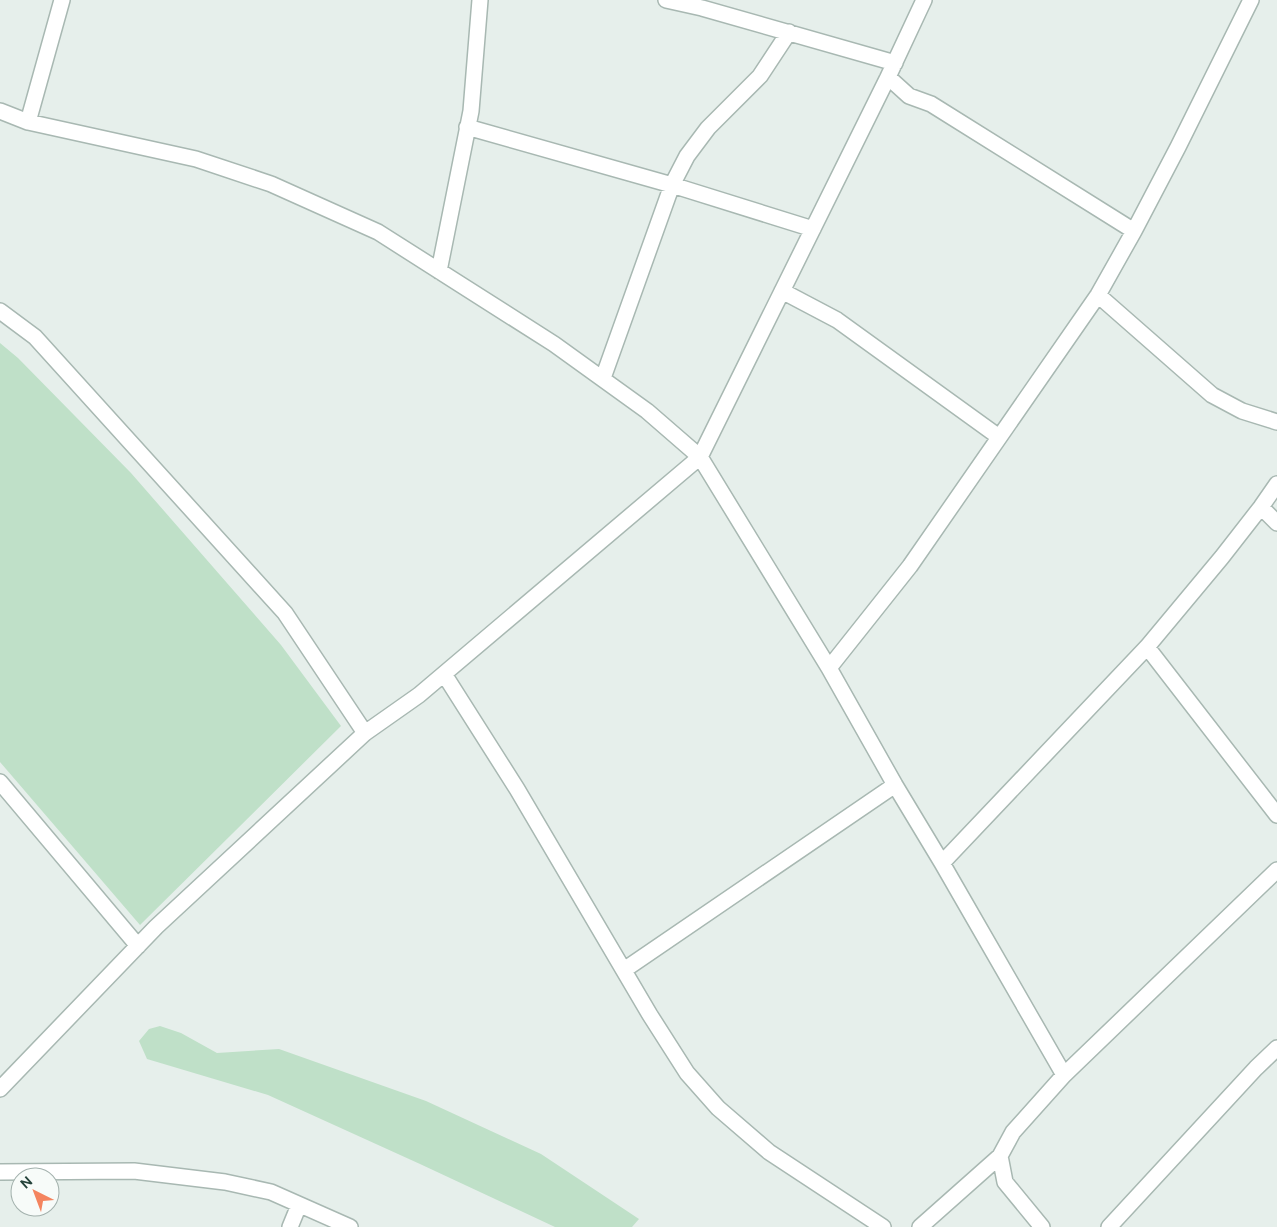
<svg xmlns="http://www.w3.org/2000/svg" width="1277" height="1227" font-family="'DM Sans',sans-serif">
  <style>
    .green { fill: #bfe0c8 }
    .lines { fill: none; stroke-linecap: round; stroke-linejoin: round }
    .minor-casing { stroke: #a8b8b2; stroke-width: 18 }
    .minor { stroke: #fff; stroke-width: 15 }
  </style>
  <rect width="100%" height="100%" fill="#e6efeb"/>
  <path class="green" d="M0 343 18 358 131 473 281 645 341 726 140 925 0 762Z
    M160 1026 181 1033 217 1053 279 1049 426 1101 541 1154 639 1219 632 1227H555L420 1164 268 1095 147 1059 139 1041 149 1029Z"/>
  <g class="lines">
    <defs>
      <path id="minor" d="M666 0 702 8 895 63
        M888 77 909 96 931 104 1134 231
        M0 111 28 122 196 159 271 184 378 232 554 344 647 411 700 457 829 668 895 785 942 863 1064 1075
        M28 122 62 0
        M467 127 672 185 813 229
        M439 271 471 111 480 0
        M782 291 837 320 999 437
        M1098 295 1212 395 1242 411 1277 422
        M0 311 35 337 285 613 365 733
        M603 378 672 185 687 156 708 128 760 76 789 32
        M1261 507 1277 523
        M1147 647 1277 815
        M829 668 910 566 1098 295 1134 231 1178 147 1251 0
        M444 674 517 789 650 1015 687 1073 718 1108 769 1152 883 1227
        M0 782 138 946
        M942 863 1147 647 1222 557 1261 507 1277 484
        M624 970 895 785
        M0 1089 156 927 365 733 419 695 700 457 888 77 924 0
        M0 1172 134 1171 225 1182 271 1192 350 1227
        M290 1227 299 1205
        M920 1227 1000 1156
        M1042 1227 1005 1182 1000 1156 1013 1132 1064 1075 1277 870
        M1109 1227 1256 1068 1277 1048"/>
    </defs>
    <use href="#minor" class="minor-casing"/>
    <use href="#minor" class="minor"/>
  </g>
  <g transform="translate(35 1192) rotate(318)"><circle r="24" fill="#f7fbf9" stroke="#a3b1ad"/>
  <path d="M0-4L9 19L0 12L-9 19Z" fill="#f4845f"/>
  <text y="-8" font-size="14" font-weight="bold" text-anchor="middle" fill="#24423a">N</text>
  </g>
</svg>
